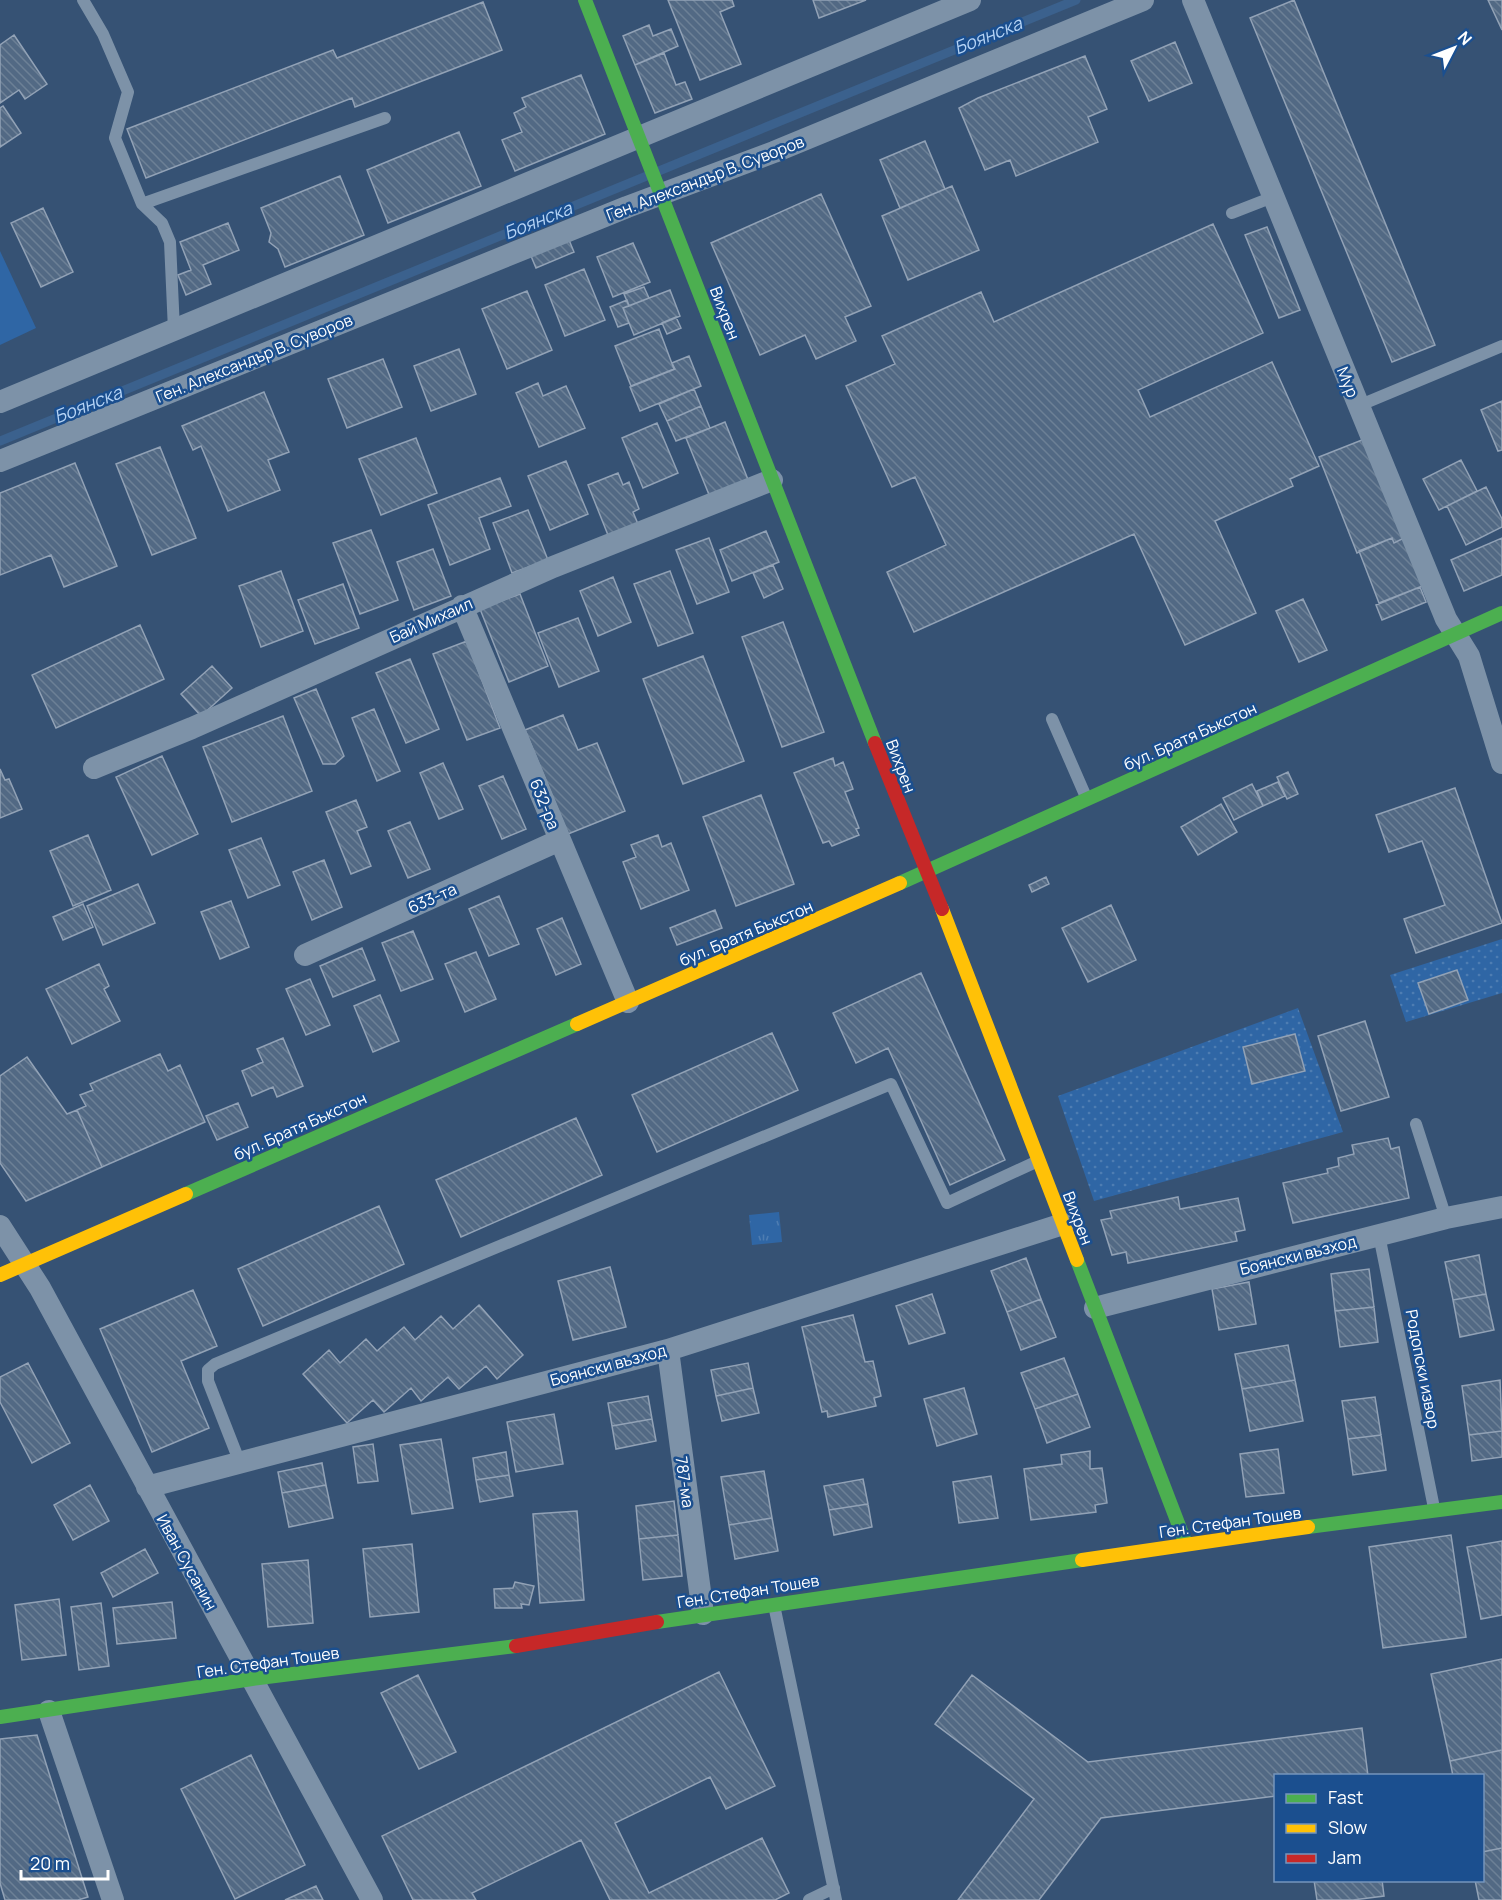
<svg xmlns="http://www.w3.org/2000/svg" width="1502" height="1900" font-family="Manrope,sans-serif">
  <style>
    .grass { fill: url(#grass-dots) }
    .park { fill: url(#park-tufts) }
    .pitch { fill: #2f66a5 }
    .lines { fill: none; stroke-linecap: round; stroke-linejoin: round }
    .stream { stroke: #3b618d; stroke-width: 9 }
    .building { fill: url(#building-back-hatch); stroke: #92a2b6; stroke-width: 1.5 }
    .lane { stroke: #7d92a8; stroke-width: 12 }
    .street { stroke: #7d92a8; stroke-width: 22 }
    .fast { stroke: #4caf50; stroke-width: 14 }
    .slow { stroke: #ffc107; stroke-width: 14 }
    .jam { stroke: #c62828; stroke-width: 14 }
    .labels { text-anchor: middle; stroke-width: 5; stroke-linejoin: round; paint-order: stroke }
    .street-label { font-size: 16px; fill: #fff; stroke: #1b4f8f }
    .water-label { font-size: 18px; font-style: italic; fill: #b5d3f5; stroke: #1b4f8f }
  </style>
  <defs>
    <pattern id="grass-dots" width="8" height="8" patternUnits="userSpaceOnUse" patternTransform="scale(1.5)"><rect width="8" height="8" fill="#2f66a5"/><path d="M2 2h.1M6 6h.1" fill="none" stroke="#4e7db2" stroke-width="1.8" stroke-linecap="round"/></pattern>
    <pattern id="park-tufts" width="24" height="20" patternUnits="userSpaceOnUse" patternTransform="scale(1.5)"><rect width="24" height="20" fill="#2f66a5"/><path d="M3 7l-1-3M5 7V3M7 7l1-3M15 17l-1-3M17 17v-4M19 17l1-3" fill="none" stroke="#4e7db2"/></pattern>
    <pattern id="building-back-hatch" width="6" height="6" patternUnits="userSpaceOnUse" patternTransform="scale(1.5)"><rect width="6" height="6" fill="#526984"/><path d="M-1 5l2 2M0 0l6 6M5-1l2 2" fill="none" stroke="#6c8096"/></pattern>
  </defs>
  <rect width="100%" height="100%" fill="#365274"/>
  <path class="grass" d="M1502 939V993L1406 1022 1390 975Z
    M1298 1008 1343 1132 1094 1201 1058 1096Z"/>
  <path class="park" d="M779 1212 782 1242 752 1245 749 1215Z"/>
  <path class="pitch" d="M0 251 36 328 0 345Z"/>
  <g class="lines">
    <path class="stream" d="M0 441 1076 0"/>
  </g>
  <path class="building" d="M668 0H732L734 6 720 12 741 64 700 80Z
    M813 0H866L819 18Z
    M1294 0 1435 345 1392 362 1250 18Z
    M1488 0H1502V30Z
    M483 2 502 50 355 107 352 98 146 178 127 129 333 50 337 58Z
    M649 25 653 36 671 29 678 46 635 65 623 36Z
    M14 35 47 84 25 99 19 90 0 103V45Z
    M1175 42 1192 83 1149 101 1131 61Z
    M664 53 676 85 685 82 692 99 655 113 635 65Z
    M1085 56 1107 109 1088 117 1098 142 1016 176 1010 160 985 170 959 108 978 98Z
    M581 75 605 134 515 171 502 140 522 132 514 113 526 107 522 98Z
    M3 106 21 133 0 147V108Z
    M459 132 481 186 388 223 367 170Z
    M925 141 945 189 900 208 880 160Z
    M340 176 364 235 285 267 278 249 269 242 271 233 261 208Z
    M952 186 979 250 908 280 882 216Z
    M821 194 871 306 845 317 856 341 816 359 805 335 760 355 711 243Z
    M43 208 73 272 41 287 11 223Z
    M228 223 239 250 203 265 211 284 186 295 178 275 191 270 180 242Z
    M1213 224 1263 333 1138 390 1150 417 1272 362 1319 466 1290 479 1293 486 1215 521 1256 613 1185 645 1134 534 914 632 887 572 946 545 915 477 892 487 846 386 895 364 882 336 981 292 994 322Z
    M1267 227 1300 310 1279 318 1245 235Z
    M569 240 574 252 536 268 531 256Z
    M633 243 650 282 613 297 597 257Z
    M584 269 605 320 565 336 545 285Z
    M644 287 649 298 629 306 624 294Z
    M670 290 680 316 634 335 623 308Z
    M527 291 552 350 507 369 482 309Z
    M627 300 629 306 623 308 629 323 618 327 610 307Z
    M676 317 681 328 667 334 662 323Z
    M659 329 674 369 631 386 615 346Z
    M459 349 476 394 431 411 414 366Z
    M689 356 701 386 640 411 630 387 675 369 672 363Z
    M383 359 402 407 347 428 328 379Z
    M538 383 543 396 566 386 585 428 539 447 516 393Z
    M694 389 701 406 667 421 659 404Z
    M264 392 289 452 268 460 280 490 228 511 201 446 193 450 182 426Z
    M1502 401V450L1498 451 1481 410Z
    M701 406 710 428 676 441 667 421Z
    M725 422 751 487 712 502 686 438Z
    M657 423 678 473 643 488 622 438Z
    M416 438 437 493 381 515 359 459Z
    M1367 438 1406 537 1394 543 1392 538 1357 553 1319 457Z
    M160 447 196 538 152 555 116 464Z
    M1461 460 1477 491 1439 510 1423 479Z
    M566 461 588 514 550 530 528 476Z
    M75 463 117 566 64 587 51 555 0 575V493Z
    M618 473 623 485 629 482 639 509 633 512 638 524 608 535 588 485Z
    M500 478 511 506 479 518 490 549 450 565 428 505Z
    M1486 487 1502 519V527L1466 545 1447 506Z
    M528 510 548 560 512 573 493 523Z
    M371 530 398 600 360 614 333 543Z
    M766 531 779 562 732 581 720 550Z
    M1406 537 1425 585 1379 603 1359 551 1392 538 1394 543Z
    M709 538 729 592 697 604 676 550Z
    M1502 538V575L1464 591 1451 560Z
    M433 549 451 596 414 610 397 562Z
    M773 565 783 589 764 598 753 573Z
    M281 571 303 631 261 647 239 586Z
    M670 571 693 633 658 646 634 584Z
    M613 577 631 622 598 636 580 591Z
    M343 584 359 628 315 644 298 600Z
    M1420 587 1426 602 1382 620 1376 605Z
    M520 594 548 666 509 682 480 609Z
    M1303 599 1327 650 1299 662 1276 611Z
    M578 618 599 671 559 687 538 633Z
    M783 622 824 732 782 747 742 637Z
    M140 625 164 679 56 728 32 675Z
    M467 641 500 728 467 740 433 654Z
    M703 656 744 761 683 784 643 679Z
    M410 659 439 729 406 743 376 673Z
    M212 666 232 688 201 716 181 694Z
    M316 689 344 756 335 764H323L294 698Z
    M374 709 400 771 377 781 352 718Z
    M563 715 578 750 597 743 625 811 568 834 525 730Z
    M283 716 312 791 232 822 203 747Z
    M162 756 198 834 152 855 116 777Z
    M833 758 835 766 843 762 853 789 845 792 859 828 856 829 859 835 832 846 829 841 823 843 794 773Z
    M443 763 463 809 439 819 420 773Z
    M0 769 5 780 9 779 22 809 0 818Z
    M1288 772 1298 794 1287 799 1277 777Z
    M503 776 526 829 502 839 479 786Z
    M1278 782 1285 796 1263 806 1257 791Z
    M1252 784 1263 806 1234 820 1223 798Z
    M1455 788 1502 923 1416 953 1404 919 1445 905 1422 841 1389 852 1376 815Z
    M761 795 794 884 736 906 703 817Z
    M356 800 367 827 357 831 371 866 351 874 326 812Z
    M1221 804 1237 832 1198 855 1181 827Z
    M410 822 430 869 408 878 388 831Z
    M88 835 111 890 73 906 50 851Z
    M658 835 662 847 671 843 689 890 641 909 623 862 636 857 631 845Z
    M261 838 280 885 248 898 229 850Z
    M324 860 342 907 312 920 293 872Z
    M1046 877 1049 884 1032 892 1029 885Z
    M138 884 155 923 103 945 87 906Z
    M499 896 519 944 489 956 469 909Z
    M231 901 249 947 220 959 201 912Z
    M83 904 93 927 63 940 53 917Z
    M1111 905 1136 960 1088 982 1062 928Z
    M715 910 722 928 677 945 670 928Z
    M562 918 581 964 556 975 537 929Z
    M413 931 433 979 401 991 382 943Z
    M362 948 375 980 333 997 320 966Z
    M476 952 496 999 465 1012 445 964Z
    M99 964 109 986 104 989 120 1021 72 1044 46 989Z
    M1457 970 1468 1000 1429 1014 1418 983Z
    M921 973 1005 1160 950 1185 888 1048 856 1063 833 1013Z
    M310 979 330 1025 306 1035 286 989Z
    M380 995 399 1041 373 1052 354 1006Z
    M1365 1021 1389 1097 1341 1111 1318 1036Z
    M772 1033 798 1090 657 1152 632 1095Z
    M1295 1034 1305 1071 1252 1084 1243 1047Z
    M283 1038 303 1086 277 1097 273 1087 252 1096 242 1071 263 1062 257 1049Z
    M160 1054 168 1071 180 1065 205 1122 102 1167 77 1110 86 1106 80 1095 93 1090 90 1084Z
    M27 1057 67 1114 77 1110 102 1167 26 1201 0 1163V1076Z
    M238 1103 248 1127 217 1140 206 1116Z
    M576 1118 602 1175 461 1237 436 1180Z
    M1388 1138 1391 1149 1399 1147 1409 1198 1293 1223 1283 1183 1328 1173 1327 1169 1339 1166 1338 1158 1354 1154 1352 1145Z
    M1178 1197 1180 1209 1238 1198 1245 1230 1235 1232 1237 1241 1128 1263 1126 1252 1112 1255 1101 1220 1112 1218 1110 1211Z
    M379 1206 404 1264 263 1326 238 1269Z
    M1479 1255 1486 1294 1453 1300 1445 1262Z
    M1026 1258 1041 1299 1007 1312 991 1271Z
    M610 1267 626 1327 573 1340 558 1281Z
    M1369 1269 1374 1307 1335 1311 1331 1274Z
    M1249 1282 1256 1324 1219 1330 1212 1289Z
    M193 1290 217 1346 181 1361 209 1428 152 1452 100 1329Z
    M932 1294 945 1333 909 1344 896 1306Z
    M1486 1294 1494 1330 1460 1337 1453 1300Z
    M1041 1299 1056 1337 1021 1350 1007 1312Z
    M479 1305 523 1355 497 1379 486 1366 459 1389 448 1377 421 1401 411 1388 384 1412 373 1400 347 1423 303 1374 329 1350 340 1363 366 1339 377 1351 404 1327 415 1340 441 1316 453 1329Z
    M1374 1307 1378 1342 1340 1347 1335 1311Z
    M853 1315 865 1362 873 1361 881 1396 874 1398 876 1406 828 1417 827 1411 822 1412 802 1327Z
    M1288 1345 1295 1380 1242 1389 1235 1354Z
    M1064 1358 1078 1394 1035 1409 1021 1373Z
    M28 1363 70 1443 32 1463 0 1402V1377Z
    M748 1363 753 1388 716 1396 711 1370Z
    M1295 1380 1303 1421 1250 1431 1242 1389Z
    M1500 1380 1502 1431 1469 1435 1462 1386Z
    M753 1388 759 1413 722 1421 716 1396Z
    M964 1388 977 1434 937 1446 924 1399Z
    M1078 1394 1090 1427 1047 1443 1035 1409Z
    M648 1396 652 1419 612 1426 608 1403Z
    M1375 1397 1381 1435 1348 1439 1342 1401Z
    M554 1414 563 1464 516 1472 507 1422Z
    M652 1419 656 1441 616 1449 612 1426Z
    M1502 1431V1457L1472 1461 1469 1435Z
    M1381 1435 1386 1470 1353 1475 1348 1439Z
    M441 1439 453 1508 412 1514 400 1445Z
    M373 1444 378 1481 358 1483 353 1447Z
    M1278 1449 1284 1493 1246 1497 1240 1454Z
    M1090 1451V1469L1102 1468 1107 1503 1095 1505 1096 1512 1031 1520 1024 1469 1062 1464 1061 1455Z
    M506 1452 509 1475 476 1480 473 1458Z
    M322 1463 326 1485 282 1493 278 1472Z
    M764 1471 772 1518 729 1525 721 1477Z
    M509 1475 513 1496 480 1502 476 1480Z
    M991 1476 998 1518 959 1523 953 1482Z
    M863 1479 868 1504 829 1510 824 1486Z
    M90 1485 109 1521 73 1540 54 1505Z
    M326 1485 333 1518 289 1527 282 1493Z
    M674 1501 678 1535 639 1539 636 1506Z
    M868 1504 872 1527 834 1535 829 1510Z
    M577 1511 584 1600 540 1603 533 1514Z
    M772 1518 778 1551 735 1559 729 1525Z
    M678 1535 682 1576 643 1580 639 1539Z
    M1451 1535 1466 1637 1383 1648 1369 1547Z
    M1502 1541V1615L1481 1619 1467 1547Z
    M412 1544 419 1612 370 1617 363 1549Z
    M145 1549 158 1573 113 1597 101 1573Z
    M308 1560 313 1623 268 1627 262 1564Z
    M515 1582 534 1586 529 1605 521 1604 522 1608H495L494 1589 513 1588Z
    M59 1599 66 1655 22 1660 15 1605Z
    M172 1602 176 1638 117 1644 113 1608Z
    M101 1603 109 1666 79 1670 71 1607Z
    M1502 1659V1750L1450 1761 1431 1674Z
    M719 1672 775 1786 726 1809 710 1777 615 1823 649 1893 762 1838 789 1893 775 1900H610L581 1840 472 1893 476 1900H413L382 1836Z
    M418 1675 456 1752 419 1769 381 1693Z
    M972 1675 1088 1762 1362 1728 1368 1776H1276V1796L1101 1818 1039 1900H958L1034 1799 935 1724Z
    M37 1735 88 1897 78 1900H5L0 1883V1739Z
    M1502 1750V1848L1482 1852V1776H1453L1450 1761Z
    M251 1755 305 1865 235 1899 181 1789Z
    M1502 1848V1900H1479L1475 1880H1482V1852Z
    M1314 1880H1382L1384 1896 1353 1900H1317Z
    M316 1886 323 1900H285Z"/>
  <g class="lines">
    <path class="lane" d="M83 0 103 34 128 92 115 138 142 204 162 223 170 242 174 330
      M142 204 385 118
      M1232 213 1273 197
      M1358 406 1502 346
      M1052 719 1086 797
      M1416 1124 1446 1218
      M1379 1235 1434 1508
      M240 1463 208 1381V1370L215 1364 891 1084 947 1203 1038 1161
      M774 1605 836 1900
      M809 1900 834 1888"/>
    <path class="street" d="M1193 0 1446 619 1469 656 1502 763
      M0 402 970 0
      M0 461 627 207 774 152 1143 0
      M462 606 628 1002
      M94 768 192 728 553 567 772 480
      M305 955 560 840
      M0 1226 40 1288 372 1900
      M1095 1308 1446 1218 1502 1207
      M668 1350 703 1614
      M147 1487 668 1350 1063 1224
      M49 1711 113 1900"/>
    <path class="fast" d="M585 0 875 743
      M900 883 1502 613
      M186 1194 577 1024
      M1077 1260 1186 1544
      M1308 1527 1502 1502
      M657 1622 1082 1560
      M0 1717 252 1679 516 1646"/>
    <path class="slow" d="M942 909 1077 1260
      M577 1024 900 883
      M0 1275 186 1194
      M1082 1560 1308 1527"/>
    <path class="jam" d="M875 743 942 909
      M516 1646 657 1622"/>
  </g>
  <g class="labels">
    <g class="street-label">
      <text transform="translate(705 178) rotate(-21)" y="6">Ген. Александър В. Суворов</text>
      <text transform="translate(725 313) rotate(69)" y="6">Вихрен</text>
      <text transform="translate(254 358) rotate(-22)" y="6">Ген. Александър В. Суворов</text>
      <text transform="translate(1348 382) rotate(68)" y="6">Мур</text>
      <text transform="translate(431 620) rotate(-24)" y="6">Бай Михаил</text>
      <text transform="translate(1190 736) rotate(-24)" y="6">бул. Братя Бъкстон</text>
      <text transform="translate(901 766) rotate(69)" y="6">Вихрен</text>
      <text transform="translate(545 804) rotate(68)" y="6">632-ра</text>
      <text transform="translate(432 898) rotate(-24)" y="6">633-та</text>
      <text transform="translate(746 933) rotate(-23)" y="6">бул. Братя Бъкстон</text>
      <text transform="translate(300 1126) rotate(-24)" y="6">бул. Братя Бъкстон</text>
      <text transform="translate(1078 1218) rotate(69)" y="6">Вихрен</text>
      <text transform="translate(1298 1255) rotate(-14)" y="6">Боянски възход</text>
      <text transform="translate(608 1365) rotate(-15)" y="6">Боянски възход</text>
      <text transform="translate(1423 1369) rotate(79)" y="6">Родопски извор</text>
      <text transform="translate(685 1482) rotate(82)" y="6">787-ма</text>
      <text transform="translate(1230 1522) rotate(-8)" y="6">Ген. Стефан Тошев</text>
      <text transform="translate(187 1562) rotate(61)" y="6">Иван Сусанин</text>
      <text transform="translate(748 1591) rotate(-9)" y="6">Ген. Стефан Тошев</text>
      <text transform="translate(268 1662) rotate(-8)" y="6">Ген. Стефан Тошев</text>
    </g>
    <g class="water-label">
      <text transform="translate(988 36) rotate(-22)" y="6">Боянска</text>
      <text transform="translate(538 221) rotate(-22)" y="6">Боянска</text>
      <text transform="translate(88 405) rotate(-22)" y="6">Боянска</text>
    </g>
  </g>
  <rect x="1274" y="1774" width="210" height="108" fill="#1b4f8f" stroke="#7695bc" stroke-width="1.5"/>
  <rect x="1286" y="1794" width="30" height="9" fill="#4caf50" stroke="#7695bc" stroke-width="1.5"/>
  <text x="1328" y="1804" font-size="18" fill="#ffffff">Fast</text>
  <rect x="1286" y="1824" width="30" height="9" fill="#ffc107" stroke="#7695bc" stroke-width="1.5"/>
  <text x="1328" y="1834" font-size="18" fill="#ffffff">Slow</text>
  <rect x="1286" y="1854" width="30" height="9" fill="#c62828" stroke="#7695bc" stroke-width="1.5"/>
  <text x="1328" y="1864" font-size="18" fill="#ffffff">Jam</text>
  <g transform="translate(1454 48) rotate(48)" stroke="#1b4f8f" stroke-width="4.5" paint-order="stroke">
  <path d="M0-4.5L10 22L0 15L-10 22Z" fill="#ffffff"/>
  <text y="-9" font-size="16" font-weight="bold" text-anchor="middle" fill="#ffffff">N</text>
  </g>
  <path d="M21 1870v9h87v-9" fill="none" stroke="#ffffff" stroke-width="3"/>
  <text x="30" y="1870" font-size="18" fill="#ffffff" stroke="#1b4f8f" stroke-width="4.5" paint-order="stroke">20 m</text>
</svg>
